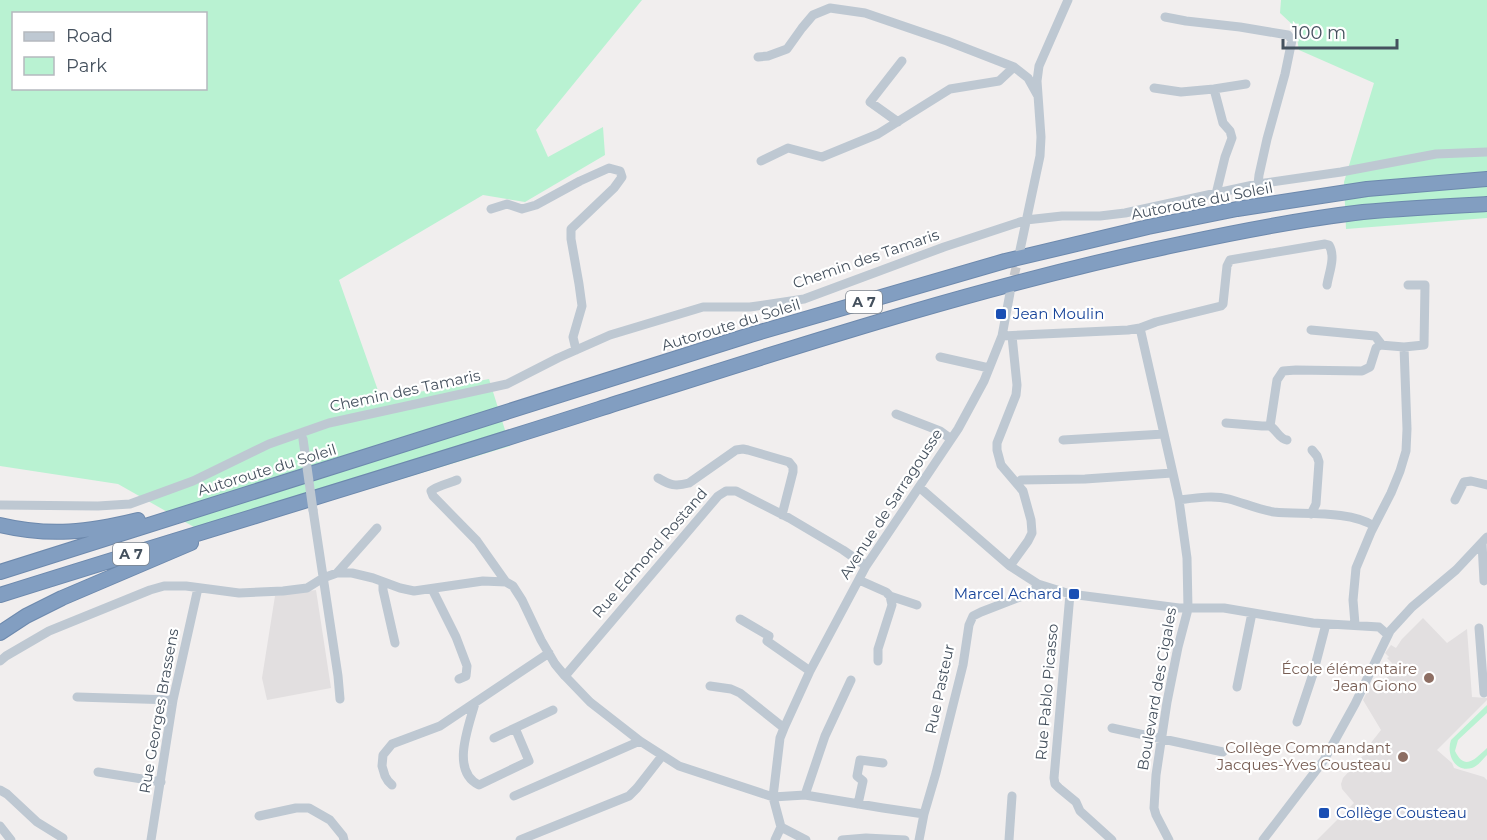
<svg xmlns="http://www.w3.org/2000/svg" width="1487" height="840" font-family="Montserrat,sans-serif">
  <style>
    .education { fill: #e2dfe0 }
    .green { fill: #b9f2d2; fill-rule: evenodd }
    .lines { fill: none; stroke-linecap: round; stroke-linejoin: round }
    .minor-tunnel { stroke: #c6c7ca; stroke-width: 9; stroke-dasharray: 9 4.5; stroke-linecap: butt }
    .highway-casing { stroke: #6d89ad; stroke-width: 16 }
    .minor { stroke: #bec8d2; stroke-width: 9 }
    .highway { stroke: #829ec1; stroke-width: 14 }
    .minor-bridge { stroke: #bec8d2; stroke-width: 9 }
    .transit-dot { fill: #1a4fb4; stroke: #fff; stroke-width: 2 }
    .education-dot { fill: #8d6e63; stroke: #fff; stroke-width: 2 }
    .labels { text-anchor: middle; stroke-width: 4.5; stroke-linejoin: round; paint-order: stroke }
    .shield { fill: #fff; stroke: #7d858e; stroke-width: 1.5 }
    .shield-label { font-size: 14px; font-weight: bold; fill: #45515e }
    .street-label { font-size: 15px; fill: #45515e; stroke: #fff }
    .transit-label { font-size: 15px; fill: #164399; stroke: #fff; text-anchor: start }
    .education-label { font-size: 15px; fill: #785e54; stroke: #fff; text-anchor: end }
  </style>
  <rect width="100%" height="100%" fill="#f1eeee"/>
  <path class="education" d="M316 590 331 688 267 700 262 678 275 596Z
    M1423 618 1447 643 1467 629 1472 697 1487 698V700L1437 750 1452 763 1454 768 1484 777 1487 780V840H1317L1354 803 1342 789 1341 784 1343 778 1370 748V744L1381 730 1363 700 1371 684H1373L1377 687 1397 668 1387 658 1389 657 1385 653 1391 645 1396 648 1402 639Z"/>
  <path class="green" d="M0 0H642L536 130 548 157 603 127 605 155 525 202 483 195 339 280 381 399 489 379 510 446 355 493 201 531 118 484 0 466ZM14 14H206V88H14Z
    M1281 0H1487V218L1346 229 1344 182 1374 83 1299 50 1295 27 1280 13Z
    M1487 705V713L1458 740 1455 751C1465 772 1476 758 1487 748V755C1483 759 1478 766 1472 768 1455 773 1446 754 1451 740Z"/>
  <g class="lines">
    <path class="minor-tunnel" d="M1011 289 1019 255"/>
    <defs>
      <path id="highway" d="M0 525C51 537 88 532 138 520
        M0 572 750 335 1005 261 1148 227 1237 209 1367 189 1487 179
        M0 595C200 532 400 473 599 409 791 348 983 285 1180 244 1241 231 1302 219 1363 212 1404 208 1446 206 1487 204
        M0 633 26 616 62 598 191 543"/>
    </defs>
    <use href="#highway" class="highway-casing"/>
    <path class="minor" d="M1165 17 1186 21 1240 27 1288 35 1292 40 1285 74 1267 139 1259 175 1258 184
      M758 57 768 56 787 49 802 28 813 15 830 8 865 13 947 41 1014 67 1028 78 1038 96
      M1154 88 1181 92 1214 89 1246 84
      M1214 89 1223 123 1230 131 1232 138 1225 157 1216 194
      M898 122 870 102 902 61
      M761 161 788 148 822 157 878 134 950 89 999 81 1014 67
      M491 209 507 204 522 209 536 205 580 181 609 168 620 171 622 177 614 188 571 229V239L579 284 582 306 573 337 576 350
      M1020 250 1040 156 1041 137 1037 81 1039 66 1068 0
      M1140 328 1179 500 1187 558 1188 609 1178 647 1167 702 1156 775 1154 808 1156 815 1169 840
      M1311 330 1375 336 1382 345
      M1002 336 1128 330 1140 328 1156 322 1221 306 1223 304 1227 266 1230 260 1325 244 1329 245C1336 257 1329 272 1327 285
      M940 357 989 368
      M896 414 940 431 951 439
      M1226 423 1262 426H1270L1277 380 1283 371 1296 370 1362 371 1370 367 1376 348 1380 345 1404 347 1424 345 1425 285H1408
      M1270 426C1277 430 1279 439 1287 440
      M1063 440 1164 434
      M658 478C670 485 675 487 689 483L736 450 743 449 748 450 789 462 793 467V472L782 515
      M457 480C450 483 436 486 431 491L433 496 477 541 506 582
      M1021 480 1085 479 1172 473
      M919 487 1010 566 1038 584 1070 594 1179 608H1224L1313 623 1379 627 1388 635
      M1179 500C1195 498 1213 495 1229 499 1244 503 1259 510 1274 512 1303 515 1349 510 1374 526
      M1455 500 1464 482 1471 481 1487 485
      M0 505 98 506 130 504 193 481 269 444 329 423 507 384 558 358 610 335 703 307H750L804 299 944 247 1026 220 1062 216H1100L1125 213 1258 184 1341 172 1436 154 1487 152
      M313 510 338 676 340 699
      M1311 514 1316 504 1319 462 1317 456 1312 450
      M1482 543 1484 581
      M1010 566 1028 541 1032 533 1031 520 1023 491 1001 465 997 450V443L1016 395 1017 385 1012 336
      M337 573 377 528
      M859 580 886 592 890 596 892 605 878 649V661
      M383 582V590L395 643
      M432 589 456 637 467 666 466 676 459 679
      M1070 594 1054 778 1055 784 1059 788 1076 802 1080 811 1112 840
      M890 596 917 605
      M740 619 769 636 767 641 810 671
      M1355 624 1353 600 1356 568 1371 532 1391 493 1400 471 1406 451 1407 429 1404 347
      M1479 628 1484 693
      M0 661 6 656 49 631 150 590 164 586H186L239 593 283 591 307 588 323 578 337 573H352L373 578 400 588 414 591 483 581 506 582 513 586 522 600 541 640 555 664 565 676 590 702 640 741 679 766 773 797 805 795 883 808 924 814
      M565 676 718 496 726 491H736L789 518 843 550 866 566
      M710 686 731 689 740 693 784 728
      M1237 687 1252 613
      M77 697 173 700
      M475 703C469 726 450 771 479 785L529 761 515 728 494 738
      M1297 722 1313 674 1326 624
      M515 728 553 710
      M1112 728 1223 752
      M98 772 161 782
      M392 785 388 781 385 776 382 766 383 755 392 744 440 726 549 653
      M0 790 7 794 37 822 63 838
      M805 795 825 736 851 680
      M514 796 640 741
      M858 804 863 781 857 776 860 760 883 763
      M259 816 296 808H309L330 820 343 836 344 840
      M0 826 11 840
      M781 827 806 840
      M151 840 173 700 198 588
      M520 840 629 796 637 788 662 756
      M775 840 781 827 773 797 780 738 784 728 810 671 866 566 958 429 984 381 1002 336 1010 293
      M842 840 866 838 905 840
      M919 840 924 814 936 773 963 665 969 625 973 616 981 612 1033 592 1038 584
      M1009 840 1012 796
      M1263 840 1324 760 1355 704 1390 631 1412 607 1456 570 1487 537"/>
    <use href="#highway" class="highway"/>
    <path class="minor-bridge" d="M303 439 313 510"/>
  </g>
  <g class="transit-dot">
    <rect x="995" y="308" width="12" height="12" rx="3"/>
    <rect x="1068" y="588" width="12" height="12" rx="3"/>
    <rect x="1318" y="807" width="12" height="12" rx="3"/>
  </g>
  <g class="education-dot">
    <circle cx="1429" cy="678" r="6"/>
    <circle cx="1403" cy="757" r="6"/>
  </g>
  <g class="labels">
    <g class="shield">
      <rect x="846" y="291" width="36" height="22" rx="4.5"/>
      <rect x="113" y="543" width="36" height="22" rx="4.5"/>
    </g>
    <g class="shield-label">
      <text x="864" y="307">A 7</text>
      <text x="131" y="559">A 7</text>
    </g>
    <g class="street-label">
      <text transform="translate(1202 201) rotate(-11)" y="5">Autoroute du Soleil</text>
      <text transform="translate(866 259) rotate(-19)" y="5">Chemin des Tamaris</text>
      <text transform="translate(731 325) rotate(-17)" y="5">Autoroute du Soleil</text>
      <text transform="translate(405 391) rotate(-12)" y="5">Chemin des Tamaris</text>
      <text transform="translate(267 470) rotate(-17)" y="5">Autoroute du Soleil</text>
      <text transform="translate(891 504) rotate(-57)" y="5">Avenue de Sarragousse</text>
      <text transform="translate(650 553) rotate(-49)" y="5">Rue Edmond Rostand</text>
      <text transform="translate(940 689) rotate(-78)" y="5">Rue Pasteur</text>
      <text transform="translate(1157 689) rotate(-80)" y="5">Boulevard des Cigales</text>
      <text transform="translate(1047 692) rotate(-85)" y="5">Rue Pablo Picasso</text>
      <text transform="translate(159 711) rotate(-80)" y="5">Rue Georges Brassens</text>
    </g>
    <g class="transit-label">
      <text x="1013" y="319">Jean Moulin</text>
      <text x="1062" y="599" text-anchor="end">Marcel Achard</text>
      <text x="1336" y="818">Collège Cousteau</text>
    </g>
    <g class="education-label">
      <text x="1417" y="674">École élémentaire<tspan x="1417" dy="17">Jean Giono</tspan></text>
      <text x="1391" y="753">Collège Commandant<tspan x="1391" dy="17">Jacques-Yves Cousteau</tspan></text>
    </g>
  </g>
  <rect x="12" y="12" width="195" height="78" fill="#ffffff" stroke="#b5b9bf" stroke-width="1.5"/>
  <rect x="24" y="32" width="30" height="9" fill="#bec8d2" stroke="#b5b9bf" stroke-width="1.5"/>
  <text x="66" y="42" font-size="18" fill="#45515e">Road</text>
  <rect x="24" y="57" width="30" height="18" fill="#b9f2d2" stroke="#b5b9bf" stroke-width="1.5"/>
  <text x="66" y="72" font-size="18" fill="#45515e">Park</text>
  <path d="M1283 39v9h114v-9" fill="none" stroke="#45515e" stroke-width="3"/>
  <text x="1292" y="39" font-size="18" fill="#45515e" stroke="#ffffff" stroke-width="4.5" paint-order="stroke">100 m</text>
</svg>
